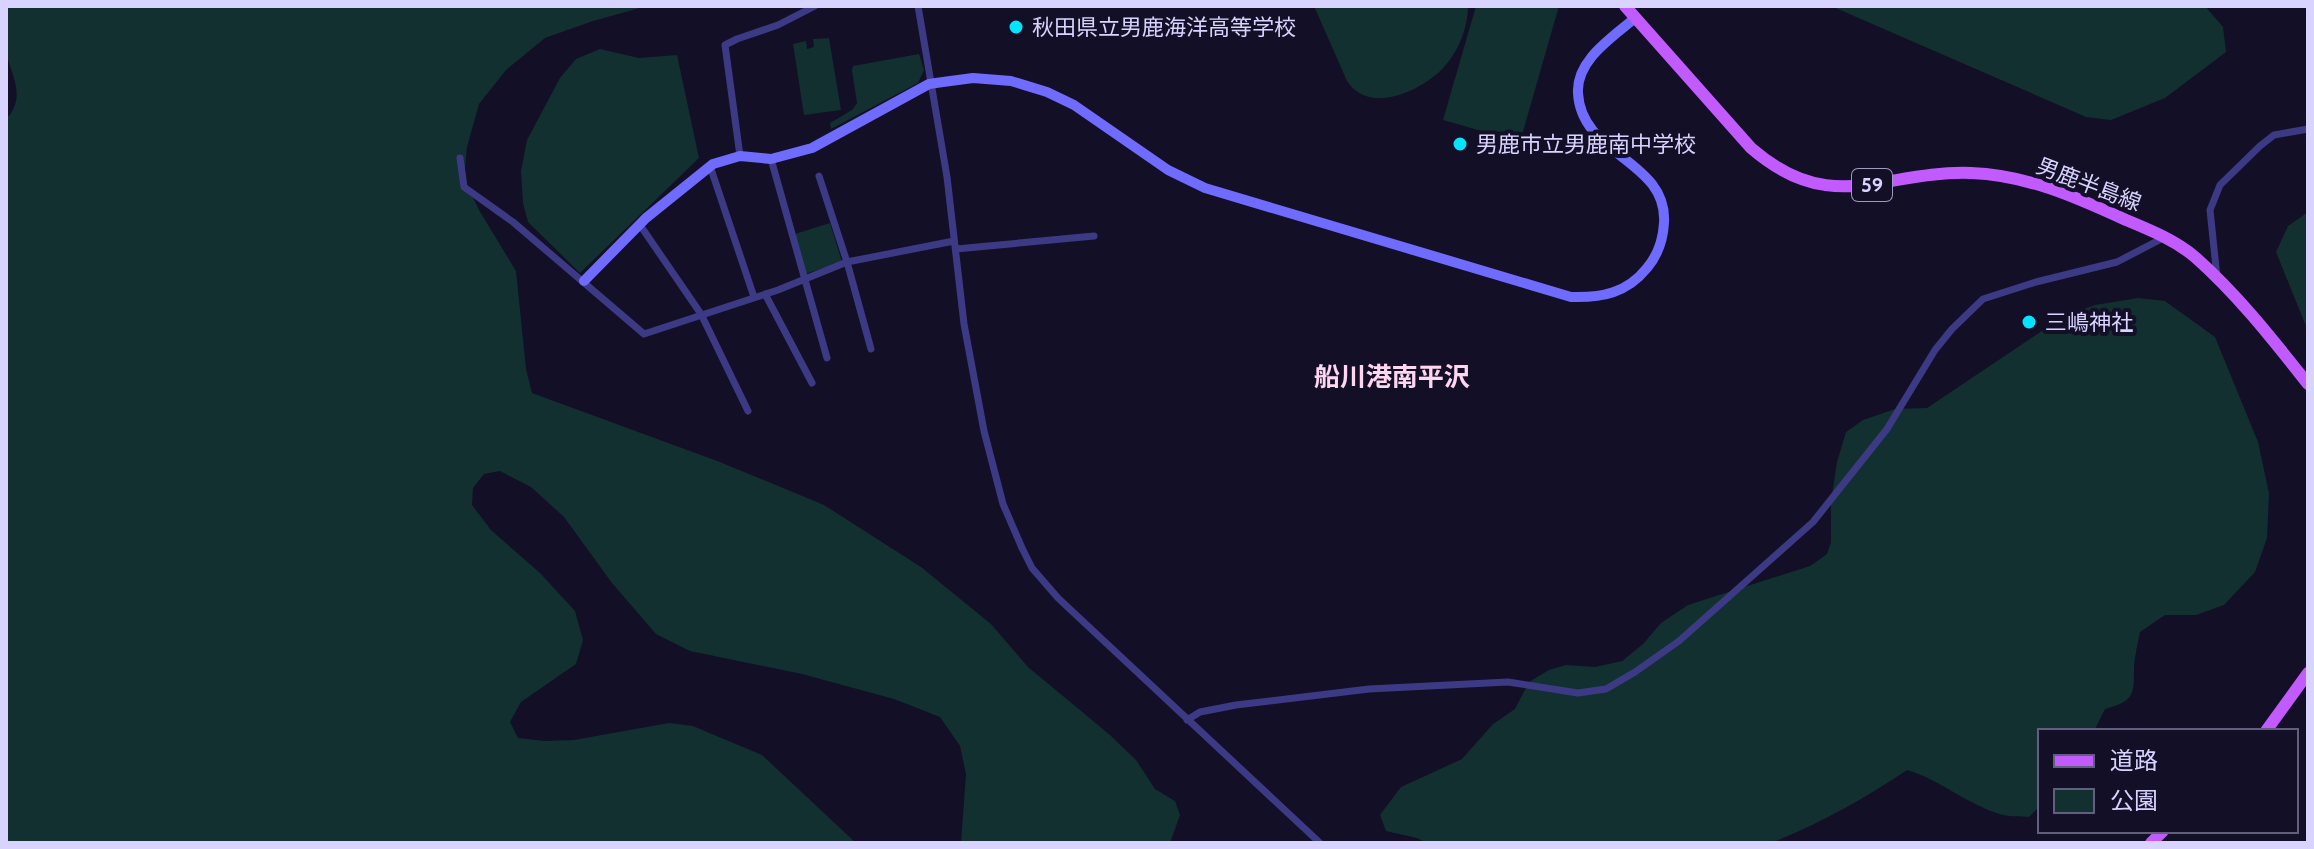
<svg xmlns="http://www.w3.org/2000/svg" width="2314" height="849" font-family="Cabin,'Noto Sans JP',sans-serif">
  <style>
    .green { fill: #12302f }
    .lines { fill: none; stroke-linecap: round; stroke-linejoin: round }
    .street { stroke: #3d3a85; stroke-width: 7 }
    .secondary { stroke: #6f6bff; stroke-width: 10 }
    .primary { stroke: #c25bff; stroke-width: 12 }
    .poi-dot { fill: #00e5ff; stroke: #130f26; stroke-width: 3 }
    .labels { text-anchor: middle; stroke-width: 8; stroke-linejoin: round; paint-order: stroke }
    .shield { fill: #130f26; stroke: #9e99be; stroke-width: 2 }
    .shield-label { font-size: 20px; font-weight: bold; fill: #d9d4ff }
    .poi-label { font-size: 22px; fill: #d9d4ff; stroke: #130f26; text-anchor: start }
    .street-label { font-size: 22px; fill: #d9d4ff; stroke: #130f26 }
    .quarter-label { font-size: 26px; font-weight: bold; fill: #ffd6f0; stroke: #130f26 }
  </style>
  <rect width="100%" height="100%" fill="#130f26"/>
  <path class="green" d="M6 6H647L593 21 545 38 506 70 479 104 467 147 464 179 479 210 516 271 526 369 532 393 720 462 824 505 921 567 991 624 1028 667 1110 735 1136 760 1155 789 1175 801 1180 815 1170 843H961L966 774 960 746 940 717 894 699 802 674 690 651 656 634 612 583 564 517 531 487 500 471 484 474 473 488 472 505 491 530 540 573 575 611 583 640 576 664 521 702 510 722 518 738 545 741 574 740 669 723 693 726 762 755 856 843H6V116H9C26 93 10 75 6 50 4 36 6 20 6 6Z
    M1314 6H1468C1468 30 1456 58 1437 74 1413 94 1368 113 1347 81Z
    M1476 6H1559L1520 142 1443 120Z
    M1831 6H2205L2223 27 2226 52 2165 98 2111 120 2086 117Z
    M829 38 841 110 804 115 793 44 806 41 807 49 814 47 813 39Z
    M600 49 639 58 677 55 699 158 580 273 528 222 523 203 521 171 527 140 560 78 576 59Z
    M919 54 924 70 918 83 831 129 830 123 852 110 857 103 852 70 853 66Z
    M2308 212V331L2276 252 2288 226Z
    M830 223 842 262 805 274 795 234Z
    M2138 298 2165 301 2215 337 2258 442 2269 493 2267 538 2255 572 2224 605 2196 615H2165L2140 632C2138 643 2135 654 2134 666 2134 694 2135 701 2105 709L2094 731H2040V806L2029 817C2021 816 2011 817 2003 815 1969 806 1941 780 1907 770 1864 799 1819 824 1771 843H1427L1417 838 1386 831 1380 815 1401 787 1462 759 1493 724 1515 709 1529 682 1549 670 1566 665 1595 667 1622 661 1643 644 1661 623 1688 605 1810 566 1827 554 1831 542V502L1837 462 1846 432 1863 420 1895 409 1927 408 2064 316 2095 305Z"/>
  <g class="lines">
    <path class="street" d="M918 6 947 177 964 324 984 431 1003 504 1022 548 1032 568 1058 598 1320 843
      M740 156 725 45 737 39 778 25 815 6
      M460 158 464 187 513 222 644 334 778 290 847 262 954 241
      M771 159 827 358
      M710 166 754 297
      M819 176 847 262 871 349
      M640 225 701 314 748 411
      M956 249 1094 236
      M2217 277 2210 210 2220 185 2260 146 2274 135 2308 129
      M765 294 812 383
      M1187 720 1200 712 1236 705 1369 689 1508 682 1578 693 1606 689 1635 672 1679 641 1813 522 1887 429 1935 350 1952 329 1983 299 2036 282 2117 262 2165 237"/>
    <path class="secondary" d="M584 281 646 218 713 164 740 156 771 159 812 148 929 84 943 82 973 78 1011 81 1047 92 1074 105 1168 170 1205 188 1571 297C1602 298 1627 293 1647 268 1658 255 1663 240 1664 223 1668 160 1581 156 1578 93 1576 60 1613 37 1635 18"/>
    <path class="primary" d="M1625 6 1751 148C1832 218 1883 170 1971 173 2027 175 2076 197 2126 220 2150 230 2175 240 2195 257 2238 295 2273 340 2308 384
      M2266 731 2308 673
      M2151 843 2163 831"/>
  </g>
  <g class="poi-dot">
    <circle cx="1016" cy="27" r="8"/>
    <circle cx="1460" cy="144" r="8"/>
    <circle cx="2029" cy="322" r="8"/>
  </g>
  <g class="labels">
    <rect class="shield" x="1852" y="169" width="40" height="32" rx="6"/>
    <g class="shield-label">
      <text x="1872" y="192">59</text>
    </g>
    <g class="poi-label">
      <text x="1032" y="35">秋田県立男鹿海洋高等学校</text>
      <text x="1476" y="152">男鹿市立男鹿南中学校</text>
      <text x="2045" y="330">三嶋神社</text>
    </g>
    <g class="street-label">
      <text transform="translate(2089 184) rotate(21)" y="8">男鹿半島線</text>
    </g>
    <g class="quarter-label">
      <text x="1392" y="386">船川港南平沢</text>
    </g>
  </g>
  <rect width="2314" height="849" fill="none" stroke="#d9d4ff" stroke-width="16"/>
  <rect x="2038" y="729" width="260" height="104" fill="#130f26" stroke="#625e7d" stroke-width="2"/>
  <rect x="2054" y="755" width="40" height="12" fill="#c25bff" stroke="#625e7d" stroke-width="2"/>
  <text x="2110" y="769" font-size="24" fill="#d9d4ff">道路</text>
  <rect x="2054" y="789" width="40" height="24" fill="#12302f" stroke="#625e7d" stroke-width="2"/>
  <text x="2110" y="809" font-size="24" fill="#d9d4ff">公園</text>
</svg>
